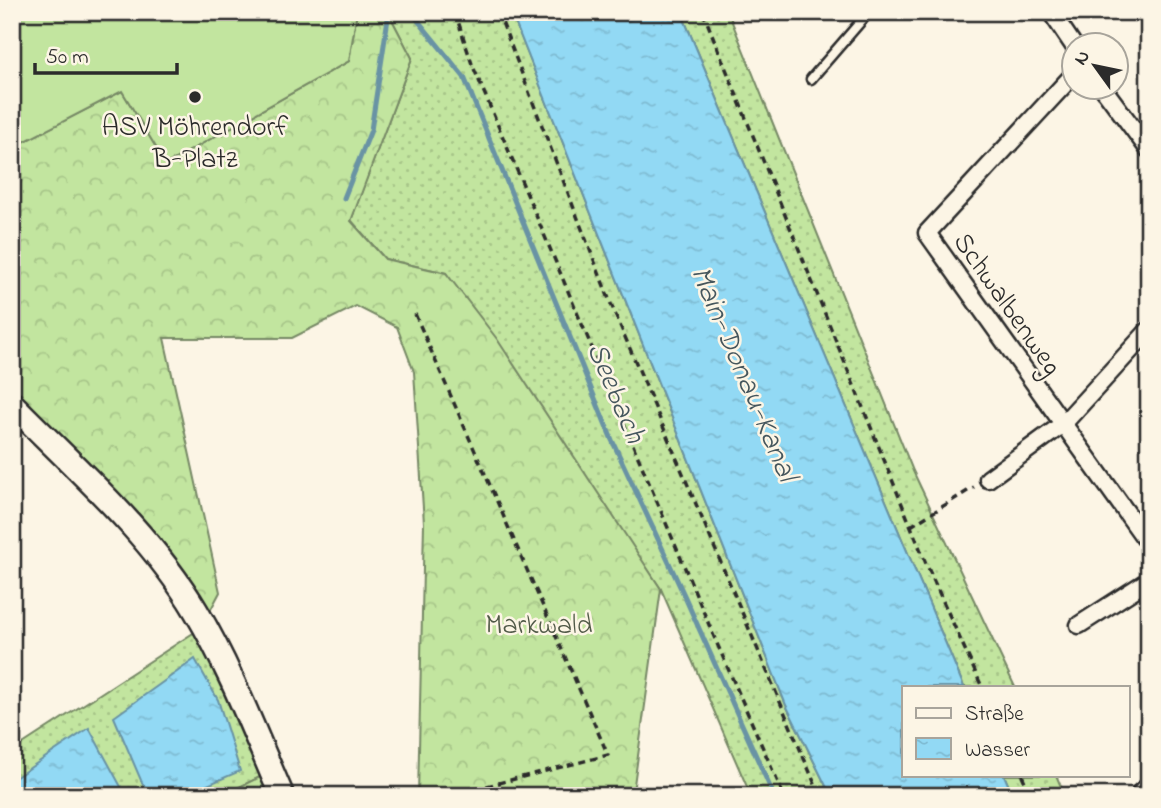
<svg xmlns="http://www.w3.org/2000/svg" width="1161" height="808" font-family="'Indie Flower',sans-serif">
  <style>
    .grass { fill: url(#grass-dots); stroke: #768865; stroke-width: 2 }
    .forest { fill: url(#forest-crowns); stroke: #768865; stroke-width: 2 }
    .pitch { fill: #c2e59f; stroke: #768865; stroke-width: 2 }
    .water { fill: url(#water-ripples); stroke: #6993a4; stroke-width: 2 }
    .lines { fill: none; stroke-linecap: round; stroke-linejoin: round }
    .stream { stroke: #6993a4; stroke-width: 5 }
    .lane-casing { stroke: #2b2b2b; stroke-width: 13 }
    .street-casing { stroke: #2b2b2b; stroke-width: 21 }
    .secondary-casing { stroke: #2b2b2b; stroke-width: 28 }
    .path { stroke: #2b2b2b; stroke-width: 3.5; stroke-dasharray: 7 5; stroke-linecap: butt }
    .lane { stroke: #fcf5e5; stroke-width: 8 }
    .street { stroke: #fcf5e5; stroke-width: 16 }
    .secondary { stroke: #fcf5e5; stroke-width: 23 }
    .poi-dot { fill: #2b2b2b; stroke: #fcf5e5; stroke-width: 2.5 }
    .labels { text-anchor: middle; stroke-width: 5; stroke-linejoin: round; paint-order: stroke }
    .poi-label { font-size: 28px; fill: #2b2b2b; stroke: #fcf5e5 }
    .street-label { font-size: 28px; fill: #2b2b2b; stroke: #fcf5e5 }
    .park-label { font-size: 28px; fill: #515a48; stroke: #fcf5e5 }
    .water-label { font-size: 30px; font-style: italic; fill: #45565d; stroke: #fcf5e5 }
  </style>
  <defs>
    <pattern id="grass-dots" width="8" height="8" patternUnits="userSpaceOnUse" patternTransform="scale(1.75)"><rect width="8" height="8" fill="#c2e59f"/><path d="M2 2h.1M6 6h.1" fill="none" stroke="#a7c589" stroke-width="1.8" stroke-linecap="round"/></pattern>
    <pattern id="forest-crowns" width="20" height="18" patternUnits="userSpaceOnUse" patternTransform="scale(1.75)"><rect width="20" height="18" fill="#c2e59f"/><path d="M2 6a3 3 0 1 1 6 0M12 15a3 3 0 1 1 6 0" fill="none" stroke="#a7c589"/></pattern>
    <pattern id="water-ripples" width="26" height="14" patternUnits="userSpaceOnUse" patternTransform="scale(1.75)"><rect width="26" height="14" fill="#92d9f4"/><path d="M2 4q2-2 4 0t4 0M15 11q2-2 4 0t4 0" fill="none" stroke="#7ebad1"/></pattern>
  </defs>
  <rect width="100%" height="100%" fill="#fcf5e5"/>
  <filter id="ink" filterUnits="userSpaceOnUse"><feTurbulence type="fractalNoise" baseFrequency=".0143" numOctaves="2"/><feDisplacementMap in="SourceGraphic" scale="14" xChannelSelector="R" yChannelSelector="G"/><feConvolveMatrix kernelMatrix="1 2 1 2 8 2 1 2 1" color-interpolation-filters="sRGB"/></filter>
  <g filter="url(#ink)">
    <path class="grass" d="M388 12H511L786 705 831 796H751L661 589 446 273 385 259 351 220 412 58Z
      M681 12H728L913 471 1015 687H964Z
      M201 628 264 775 221 796H12V751Z
      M1004 775H1056L1065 796H1013Z"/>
    <path class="forest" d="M357 12H388L412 58 351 221 385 259 446 273 497 339 661 589 633 792 635 796H418L424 523 414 372 397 327 356 306 292 338H164L220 592 201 628 117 522 12 413V143L15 146 122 91 166 164 349 61Z
      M264 775 274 796H221Z"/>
    <path class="pitch" d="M12 12H357L349 61 166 164 122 91 14 147 12 143Z"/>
    <path class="water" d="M511 12H681L964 687H904V775H1004L1013 796H831L786 705Z
      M195 659 218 700 240 771 182 796H153L143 785 114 717Z
      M89 728 126 796H12V780Z"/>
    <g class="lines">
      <path class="stream" d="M411 12 464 77 612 440 684 595 774 796
        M344 198 371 130 389 12"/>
      <defs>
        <path id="lane" d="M811 79 869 12"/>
        <path id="street" d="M1051 12 1074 46
          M1074 74 927 233 1149 544
          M1103 88 1149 150
          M988 479 1063 424 1149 330
          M1079 625 1149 580
          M1143 796 1141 792 1149 786"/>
        <path id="secondary" d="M12 404C76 469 149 532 196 611 231 670 255 734 282 796"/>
      </defs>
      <use href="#lane" class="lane-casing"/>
      <use href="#street" class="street-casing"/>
      <use href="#secondary" class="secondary-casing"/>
      <path class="path" d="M455 12 472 64 715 639 784 796
        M498 12 611 304 820 796
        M703 12 927 566 982 687
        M415 314 608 755 448 796
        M911 526 974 487
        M1022 775 1031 796
        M239 796 258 788"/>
      <use href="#lane" class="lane"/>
      <use href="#street" class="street"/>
      <use href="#secondary" class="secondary"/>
    </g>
  </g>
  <circle class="poi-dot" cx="195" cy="97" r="7"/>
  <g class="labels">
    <g class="poi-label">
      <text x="195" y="135">ASV Möhrendorf<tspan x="195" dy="32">B-Platz</tspan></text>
    </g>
    <g class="street-label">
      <text transform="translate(1009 303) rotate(55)" y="10">Schwalbenweg</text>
    </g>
    <g class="park-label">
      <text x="539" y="633">Markwald</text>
    </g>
    <g class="water-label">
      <text transform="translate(745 373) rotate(67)" y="10">Main-Donau-Kanal</text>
      <text transform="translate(617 392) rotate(67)" y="10">Seebach</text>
    </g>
  </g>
  <rect width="1161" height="808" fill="none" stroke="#fcf5e5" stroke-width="42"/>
  <rect x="21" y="21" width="1119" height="766" fill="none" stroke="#2b2b2b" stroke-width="2.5" filter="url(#ink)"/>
  <rect x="902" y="686" width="228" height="91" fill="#fcf5e5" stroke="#a8a49b" stroke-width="2"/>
  <rect x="916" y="708" width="35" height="10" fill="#fcf5e5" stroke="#a8a49b" stroke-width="2"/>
  <text x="965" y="720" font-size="21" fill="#2b2b2b">Straße</text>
  <rect x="916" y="738" width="35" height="21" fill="url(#water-ripples)" stroke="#a8a49b" stroke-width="2"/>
  <text x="965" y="756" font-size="21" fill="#2b2b2b">Wasser</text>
  <g transform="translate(1095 66) rotate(303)"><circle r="33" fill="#fcf5e5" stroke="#a8a49b" stroke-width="2"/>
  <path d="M0-5L12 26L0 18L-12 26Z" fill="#2b2b2b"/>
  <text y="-10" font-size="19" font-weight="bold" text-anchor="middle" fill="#2b2b2b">N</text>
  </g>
  <path d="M35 63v10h142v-10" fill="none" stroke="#2b2b2b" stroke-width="3.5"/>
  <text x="46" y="63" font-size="21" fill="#2b2b2b" stroke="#fcf5e5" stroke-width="5" paint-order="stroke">50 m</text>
</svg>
